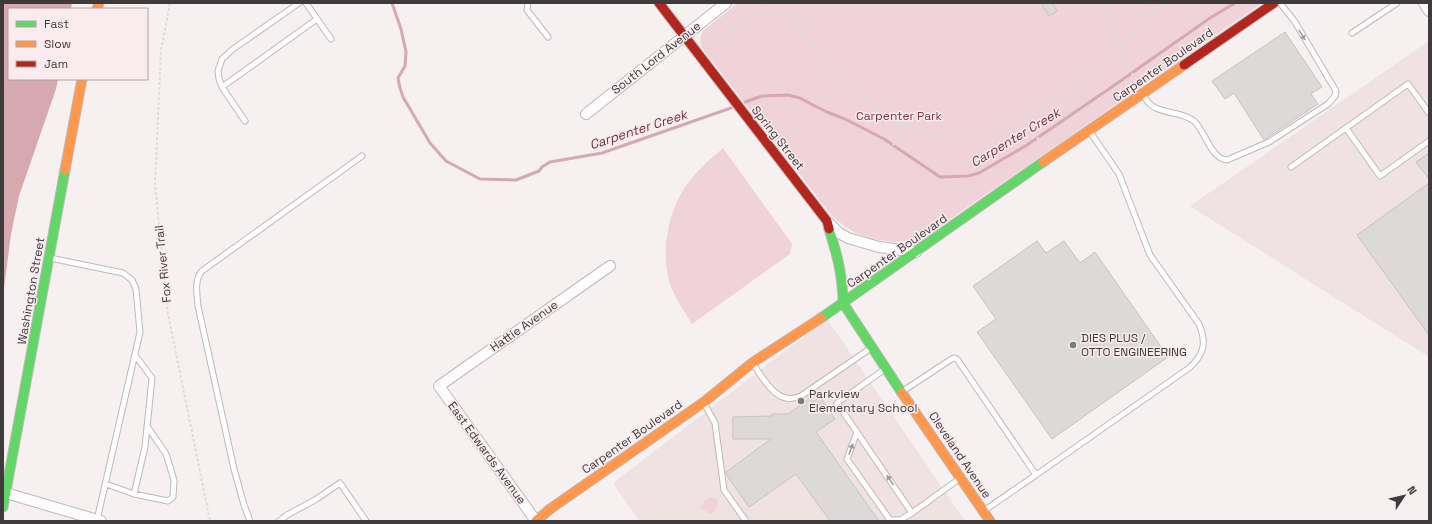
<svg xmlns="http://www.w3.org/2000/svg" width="1432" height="524" font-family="'Space Grotesk',sans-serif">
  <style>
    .built { fill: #f0e1e2 }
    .green { fill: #f0d3d8 }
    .water { fill: #d6a9b1 }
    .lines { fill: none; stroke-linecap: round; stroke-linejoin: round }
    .stream { stroke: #d6a9b1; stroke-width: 3 }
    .building { fill: #ded9d9; stroke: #c8c3c3 }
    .lane-casing { stroke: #beb9ba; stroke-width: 7 }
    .street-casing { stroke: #beb9ba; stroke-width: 12 }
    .fast-casing { stroke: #beb9ba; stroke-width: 11 }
    .slow-casing { stroke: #beb9ba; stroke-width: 11 }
    .jam-casing { stroke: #beb9ba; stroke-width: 11 }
    .path { stroke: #dedcdc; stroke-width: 2; stroke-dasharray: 3 2; stroke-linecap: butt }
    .lane { stroke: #fefdfd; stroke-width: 5 }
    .street { stroke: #fefdfd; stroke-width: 10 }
    .fast { stroke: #63d668; stroke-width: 9 }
    .slow { stroke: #ff974d; stroke-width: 9 }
    .jam { stroke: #b3261e; stroke-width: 9 }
    .oneway { fill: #9e9c9c }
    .poi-dot { fill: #7f7a7a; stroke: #faecee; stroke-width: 1.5 }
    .labels { text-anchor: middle; stroke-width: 3; stroke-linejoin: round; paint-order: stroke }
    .street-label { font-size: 12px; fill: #3f3a3b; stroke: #faecee }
    .park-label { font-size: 12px; fill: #823548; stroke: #faecee }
    .poi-label { font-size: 12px; fill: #3f3a3b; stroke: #faecee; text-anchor: start }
    .water-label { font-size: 13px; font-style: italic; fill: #7a2e42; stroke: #faecee }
  </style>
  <rect width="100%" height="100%" fill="#f6f0f0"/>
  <path class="built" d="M1429 41V357L1190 206Z
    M827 319 965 521H639L613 483Z"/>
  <path class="green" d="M738 3H1262L930 233C923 236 916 239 909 240 889 245 861 238 844 226 840 223 836 219 832 216L702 48C699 40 700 35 705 29Z
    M723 148 792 244 790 254 692 324C684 311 675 298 670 284 660 252 668 211 687 184 697 171 710 159 723 148Z
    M711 497 718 500 716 510 710 514 700 507 706 499Z"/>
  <path class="water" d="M3 3H72L71 9H9V79H58L56 89 19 196 11 234 3 296Z"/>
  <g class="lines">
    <path class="stream" d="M392 3 401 29 406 52 405 66 398 78 400 88 403 97 430 143 446 161 480 179 516 180 539 171 542 167 550 162 602 153 731 108
      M745 102 762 96 788 95 800 98 811 104 827 112 845 119 884 139 940 177 968 176 979 173 1027 145 1119 82 1210 18 1235 3"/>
  </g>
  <path class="building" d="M1041 3H1052L1057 11 1049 16Z
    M1285 32 1322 87 1311 94 1318 104 1264 140 1234 93 1225 99 1212 81Z
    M1429 153V179L1416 162Z
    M1429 183V335L1357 235Z
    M1037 241 1046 253 1064 241 1080 263 1095 252 1168 357 1052 439 977 332 996 319 973 286Z
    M820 397 835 419 816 432 879 521H830L796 474 749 507 726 474V472L771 439H733V417L772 416V414H788L810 398 813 402Z"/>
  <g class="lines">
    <defs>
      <path id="lane" d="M306 3 331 39
        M528 3 527 10 548 37
        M1352 33 1397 3
        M222 87 317 19
        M1143 95C1146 100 1150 106 1156 108 1168 114 1182 112 1194 121 1205 131 1211 159 1227 160L1269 142 1328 104 1335 96 1336 91 1295 22 1280 3
        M245 121 222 87 219 79 218 71 222 59 233 49 299 3
        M1346 128 1380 176 1429 141
        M1291 167 1408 84 1429 113
        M50 258 123 273 132 280 136 289 140 332 97 520
        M753 364C764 379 777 407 801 396L871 348
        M885 369 837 403 912 513
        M903 391 950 360 954 358 957 359 1036 475 985 510
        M704 403 715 423 724 490 746 521
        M857 432 847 459 890 520H900L912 513 959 479
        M1036 475 1189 368C1204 355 1207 343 1199 324L1150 255 1119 174 1090 132
        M106 484 134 494 145 447 152 378 135 355
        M134 494 168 501 173 497 174 480 166 454 147 426
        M250 521 244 505 234 469 198 306C197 295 194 279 202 271L362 156
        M279 521 287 515 315 500 340 483 366 521"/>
      <path id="street" d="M1424 3 1429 11
        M586 114 726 3
        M828 222 839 233 848 238 879 247 916 252
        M6 493 101 521
        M536 521 439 386 610 266"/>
      <path id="fast" d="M829 229C837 254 843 277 843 303L902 393
        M821 318 1043 162
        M3 507 65 170"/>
      <path id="slow" d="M97 9 99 3
        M1043 162 1184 65
        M65 170 82 79
        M902 393 990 521
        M536 521 550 509 704 402 752 363 821 318"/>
      <path id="jam" d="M659 3 827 221 829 229
        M1184 65 1274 3"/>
    </defs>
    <use href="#lane" class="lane-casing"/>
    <use href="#street" class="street-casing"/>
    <use href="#fast" class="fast-casing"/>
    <use href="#slow" class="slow-casing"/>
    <use href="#jam" class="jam-casing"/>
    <path class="path" d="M170 3 161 51 155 184 168 314 210 521
      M789 3C788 23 831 69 847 83 872 106 909 132 943 137 994 145 1073 90 1109 58 1113 55 1116 51 1120 47 1123 44 1128 41 1131 37 1142 24 1151 13 1165 3
      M1105 3 1122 53 1127 65 1137 82
      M1148 6 1153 12
      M707 29 716 39
      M708 46 759 11 778 3
      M1024 116 1042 145
      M888 154 906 124"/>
    <use href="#lane" class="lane"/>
    <use href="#street" class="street"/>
    <use href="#fast" class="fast"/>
    <use href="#slow" class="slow"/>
    <use href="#jam" class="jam"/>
  </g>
  <defs><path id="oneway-solid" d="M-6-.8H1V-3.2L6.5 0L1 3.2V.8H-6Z"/></defs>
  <g class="oneway">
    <use href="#oneway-solid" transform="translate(1302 35) rotate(59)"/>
    <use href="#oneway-solid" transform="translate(851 449) rotate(-70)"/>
    <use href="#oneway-solid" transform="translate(890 480) rotate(-124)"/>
  </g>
  <g class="poi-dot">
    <circle cx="1073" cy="345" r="4"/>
    <circle cx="801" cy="401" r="4"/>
  </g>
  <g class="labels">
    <g class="street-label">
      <text transform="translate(656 58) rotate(-38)" y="4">South Lord Avenue</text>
      <text transform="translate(1163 65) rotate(-35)" y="4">Carpenter Boulevard</text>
      <text transform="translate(778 138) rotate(52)" y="4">Spring Street</text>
      <text transform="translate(897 251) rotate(-35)" y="4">Carpenter Boulevard</text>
      <text transform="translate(163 264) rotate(-96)" y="4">Fox River Trail</text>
      <text transform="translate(31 291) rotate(-80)" y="4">Washington Street</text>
      <text transform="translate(524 326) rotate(-35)" y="4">Hattie Avenue</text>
      <text transform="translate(632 437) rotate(-35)" y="4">Carpenter Boulevard</text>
      <text transform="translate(487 453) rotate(54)" y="4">East Edwards Avenue</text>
      <text transform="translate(960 455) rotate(56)" y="4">Cleveland Avenue</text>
    </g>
    <g class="park-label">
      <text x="899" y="120">Carpenter Park</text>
    </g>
    <g class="poi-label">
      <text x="1081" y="342">DIES PLUS /<tspan x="1081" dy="14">OTTO ENGINEERING</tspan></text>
      <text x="809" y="398">Parkview<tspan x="809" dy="14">Elementary School</tspan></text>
    </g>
    <g class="water-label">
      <text transform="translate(638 129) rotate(-18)" y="5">Carpenter Creek</text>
      <text transform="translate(1015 137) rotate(-31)" y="5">Carpenter Creek</text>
    </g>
  </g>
  <rect width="1432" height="524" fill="none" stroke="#3f3a3b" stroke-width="8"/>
  <rect x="8" y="8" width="140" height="72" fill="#faecee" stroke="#afa5a6"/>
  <rect x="16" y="21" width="20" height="6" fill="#63d668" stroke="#afa5a6"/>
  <text x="44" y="28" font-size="12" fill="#3f3a3b">Fast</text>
  <rect x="16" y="41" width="20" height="6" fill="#ff974d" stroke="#afa5a6"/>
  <text x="44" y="48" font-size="12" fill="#3f3a3b">Slow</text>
  <rect x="16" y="61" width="20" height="6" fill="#b3261e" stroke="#afa5a6"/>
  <text x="44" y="68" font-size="12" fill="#3f3a3b">Jam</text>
  <g transform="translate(1404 496) rotate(55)" stroke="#faecee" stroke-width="3" paint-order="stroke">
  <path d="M0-3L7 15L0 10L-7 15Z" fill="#3f3a3b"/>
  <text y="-6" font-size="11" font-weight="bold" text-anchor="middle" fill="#3f3a3b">N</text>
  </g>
</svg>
